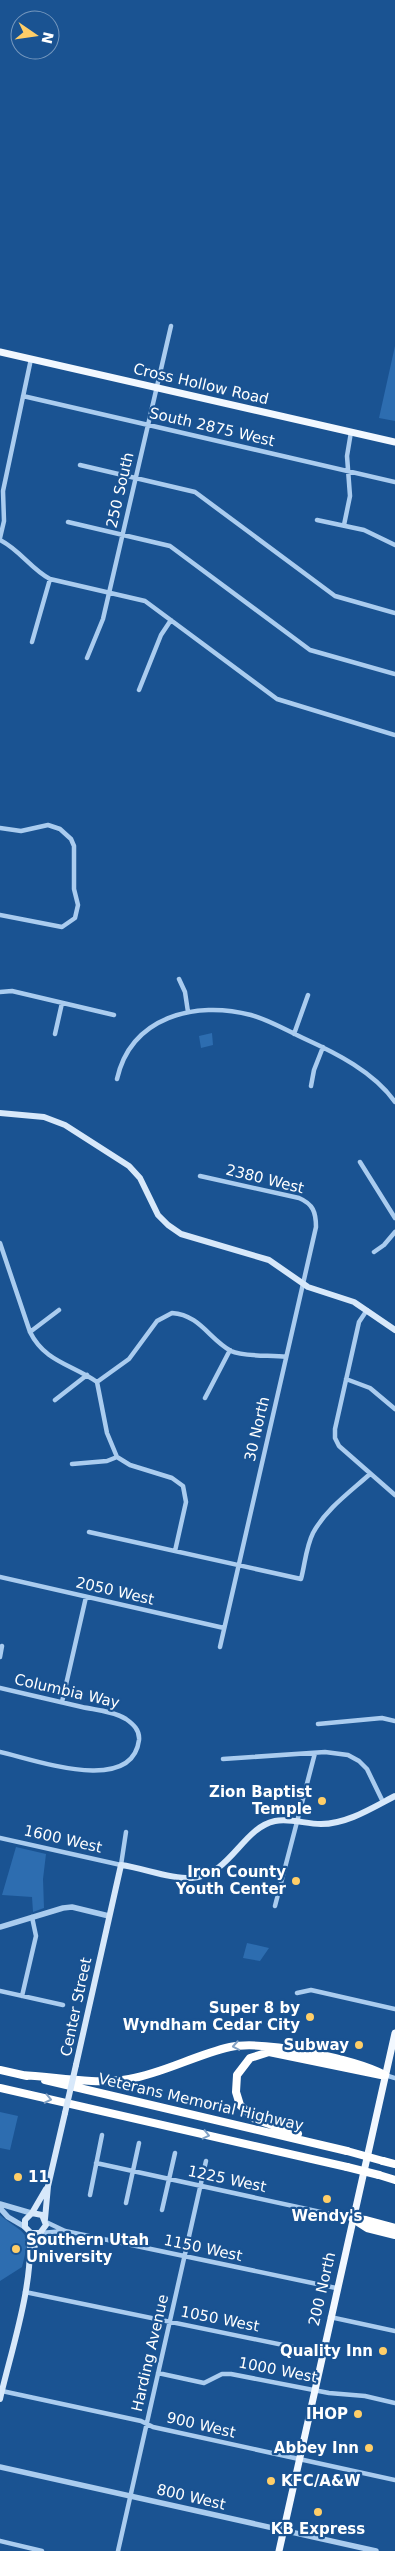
<svg xmlns="http://www.w3.org/2000/svg" width="395" height="2551" font-family="'DejaVu Sans',sans-serif">
  <style>
    .green { fill: #2d6db0 }
    .lines { fill: none; stroke-linecap: round; stroke-linejoin: round }
    .minor { stroke: #aaccef; stroke-width: 4.5 }
    .tertiary { stroke: #aaccef; stroke-width: 5.5 }
    .secondary { stroke: #d7e8fa; stroke-width: 6 }
    .primary { stroke: #f2f8ff; stroke-width: 7 }
    .motorway { stroke: #fff; stroke-width: 8 }
    .secondary-bridge { stroke: #d7e8fa; stroke-width: 6 }
    .motorway-bridge { stroke: #fff; stroke-width: 8 }
    .oneway { stroke: #81a0c3 }
    .poi-dot { fill: #ffce68; stroke: #1a5392; stroke-width: 2 }
    .labels { text-anchor: middle; stroke-width: 4.5; stroke-linejoin: round; paint-order: stroke }
    .street-label { font-size: 15px; fill: #fff; stroke: #1a5392 }
    .poi-label { font-size: 15px; font-weight: bold; fill: #fff; stroke: #1a5392; text-anchor: end }
  </style>
  <rect width="100%" height="100%" fill="#1a5392"/>
  <path class="green" d="M395 346V421L379 418Z
    M212 1033 213 1045 201 1048 199 1036Z
    M16 1847 46 1854 43 1879 44 1908 33 1912 32 1897 2 1895Z
    M247 1943 269 1948 260 1961 243 1958Z
    M0 2112 18 2116 10 2150 0 2148Z
    M0 2215C26 2237 32 2228 22 2267L0 2281Z"/>
  <g class="lines">
    <path class="minor" d="M23 396 395 482
      M80 465 195 492 335 596 395 613
      M317 520 364 530 395 545
      M68 522 170 546 310 650 395 674
      M344 525 350 496 347 456 351 432
      M0 538 4 521 3 491 31 359
      M0 540C20 550 31 569 50 579L145 601 277 699 395 735
      M32 642 50 579
      M87 658 103 619 171 326
      M139 690 161 635 171 620
      M0 828 21 831 48 825 60 829 71 839 74 846V889L78 905 75 918 62 927 0 915
      M179 979 185 992 188 1012
      M0 992 12 991 114 1015
      M55 1034 62 1003
      M294 1034 308 995
      M117 1079C131 1017 195 1000 251 1015 269 1020 286 1030 303 1038 336 1053 374 1072 395 1102
      M311 1086 314 1070 323 1047
      M360 1162 395 1218
      M200 1176 299 1198C313 1204 316 1212 316 1227L220 1647
      M0 1243 30 1332C45 1362 71 1364 97 1382L107 1433 117 1457 130 1465 172 1478 183 1486 186 1502 175 1551
      M374 1252 384 1245 395 1232
      M367 1310 359 1322 335 1429V1438L339 1446 395 1495
      M30 1332 59 1310
      M346 1379 370 1388 395 1409
      M97 1382 129 1359 157 1321 172 1313C200 1315 209 1339 231 1351 243 1357 271 1355 286 1357
      M205 1398 230 1350
      M55 1400 87 1375
      M72 1464 107 1461 117 1457
      M89 1532 301 1579C305 1564 306 1547 313 1533 326 1509 350 1492 370 1474
      M0 1577 224 1628
      M0 1657 2 1646
      M0 1688C27 1694 55 1701 82 1707 96 1710 113 1711 126 1719 133 1724 140 1730 139 1740 132 1796 33 1759 0 1752
      M62 1702 86 1597
      M318 1724 382 1718 395 1721
      M223 1759 325 1752 348 1755 359 1761 367 1769 383 1802
      M0 1838 121 1865 126 1832
      M275 1906 315 1753
      M0 1991 63 2005
      M297 1993 311 1990 395 2009
      M22 1996 36 1936 32 1917
      M385 2075 395 2078
      M96 2163 353 2219
      M90 2195 102 2135
      M126 2203 139 2143
      M162 2210 175 2153
      M46 2222 65 2231 336 2288
      M41 2233 64 2231
      M25 2292 322 2353
      M330 2317 395 2331
      M158 2373 204 2383 222 2374H231L329 2393 365 2396 395 2403
      M2 2391 141 2421 153 2427 395 2480
      M0 2541 42 2551
      M118 2551 206 2161"/>
    <path class="tertiary" d="M0 1927 63 1908 72 1907 109 1916
      M0 2204 31 2213
      M0 2208 8 2217 25 2227
      M0 2467 376 2551"/>
    <path class="secondary" d="M0 1113 44 1117 65 1125 129 1166 140 1178 158 1215 168 1225 181 1234 269 1260 308 1287 354 1302 395 1330
      M76 2065 121 1865C144 1868 169 1879 192 1878 231 1875 242 1828 275 1821 290 1818 306 1824 321 1824 347 1824 372 1808 395 1796
      M32 2213 46 2189
      M45 2219 48 2186 65 2113
      M31 2261 37 2237 46 2225 42 2215 32 2213 25 2220V2227L31 2233H39
      M0 2399C11 2351 35 2281 29 2232"/>
    <path class="primary" d="M0 352 395 442
      M279 2551 395 2033"/>
    <path class="motorway" d="M0 2070 27 2076
      M22 2075C57 2077 94 2085 129 2079 164 2073 195 2055 230 2047 264 2040 355 2059 385 2075
      M45 2080 347 2151
      M0 2088 347 2167
      M298 2134 255 2119 240 2105 236 2092 237 2075 250 2058 269 2052 381 2075
      M383 2161 395 2164
      M379 2175 395 2180
      M353 2219 367 2228 395 2235
      M355 2219 366 2220 395 2228"/>
    <path class="secondary-bridge" d="M65 2113 76 2065"/>
    <path class="motorway-bridge" d="M347 2151 383 2161
      M347 2167 379 2175"/>
  </g>
  <defs><path id="oneway-chevron" d="M-2-3.5L2.5 0L-2 3.5" fill="none" stroke-width="1.6" stroke-linecap="round" stroke-linejoin="round" transform="scale(1.25)"/></defs>
  <g class="oneway">
    <use href="#oneway-chevron" transform="translate(236 2046) rotate(170)"/>
    <use href="#oneway-chevron" transform="translate(48 2099) rotate(12)"/>
    <use href="#oneway-chevron" transform="translate(206 2135) rotate(13)"/>
  </g>
  <g class="poi-dot">
    <circle cx="322" cy="1801" r="5"/>
    <circle cx="296" cy="1881" r="5"/>
    <circle cx="310" cy="2017" r="5"/>
    <circle cx="359" cy="2045" r="5"/>
    <circle cx="18" cy="2177" r="5"/>
    <circle cx="327" cy="2199" r="5"/>
    <circle cx="16" cy="2249" r="5"/>
    <circle cx="383" cy="2351" r="5"/>
    <circle cx="358" cy="2414" r="5"/>
    <circle cx="369" cy="2448" r="5"/>
    <circle cx="271" cy="2481" r="5"/>
    <circle cx="318" cy="2512" r="5"/>
  </g>
  <g class="labels">
    <g class="street-label">
      <text transform="translate(201 384) rotate(13)" y="5">Cross Hollow Road</text>
      <text transform="translate(212 427) rotate(13)" y="5">South 2875 West</text>
      <text transform="translate(120 490) rotate(-77)" y="5">250 South</text>
      <text transform="translate(265 1179) rotate(14)" y="5">2380 West</text>
      <text transform="translate(257 1429) rotate(-77)" y="5">30 North</text>
      <text transform="translate(115 1591) rotate(13)" y="5">2050 West</text>
      <text transform="translate(67 1691) rotate(13)" y="5">Columbia Way</text>
      <text transform="translate(63 1839) rotate(13)" y="5">1600 West</text>
      <text transform="translate(76 2007) rotate(-78)" y="5">Center Street</text>
      <text transform="translate(201 2102) rotate(13)" y="5">Veterans Memorial Highway</text>
      <text transform="translate(227 2179) rotate(12)" y="5">1225 West</text>
      <text transform="translate(203 2248) rotate(12)" y="5">1150 West</text>
      <text transform="translate(322 2289) rotate(-77)" y="5">200 North</text>
      <text transform="translate(220 2319) rotate(11)" y="5">1050 West</text>
      <text transform="translate(150 2353) rotate(-77)" y="5">Harding Avenue</text>
      <text transform="translate(278 2370) rotate(11)" y="5">1000 West</text>
      <text transform="translate(201 2425) rotate(13)" y="5">900 West</text>
      <text transform="translate(191 2497) rotate(13)" y="5">800 West</text>
    </g>
    <g class="poi-label">
      <text x="312" y="1797">Zion Baptist<tspan x="312" dy="17">Temple</tspan></text>
      <text x="286" y="1877">Iron County<tspan x="286" dy="17">Youth Center</tspan></text>
      <text x="300" y="2013">Super 8 by<tspan x="300" dy="17">Wyndham Cedar City</tspan></text>
      <text x="349" y="2050">Subway</text>
      <text x="28" y="2182" text-anchor="start">11</text>
      <text x="327" y="2221" text-anchor="middle">Wendy's</text>
      <text x="26" y="2245" text-anchor="start">Southern Utah<tspan x="26" dy="17">University</tspan></text>
      <text x="373" y="2356">Quality Inn</text>
      <text x="348" y="2419">IHOP</text>
      <text x="359" y="2453">Abbey Inn</text>
      <text x="281" y="2486" text-anchor="start">KFC/A&amp;W</text>
      <text x="318" y="2534" text-anchor="middle">KB Express</text>
    </g>
  </g>
  <g transform="translate(35 35) rotate(103)"><circle r="24" fill="#1a5392" stroke="#7698be"/>
  <path d="M0-4L9 19L0 12L-9 19Z" fill="#ffce68"/>
  <text y="-8" font-size="14" font-weight="bold" text-anchor="middle" fill="#ffffff">N</text>
  </g>
</svg>
